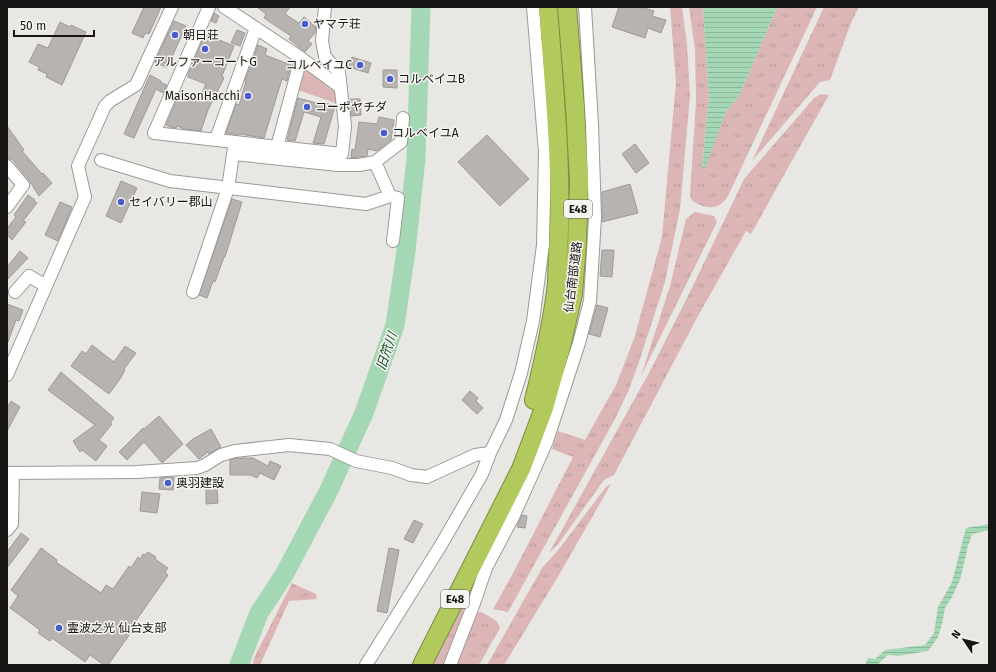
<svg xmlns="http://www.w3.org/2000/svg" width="996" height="672" font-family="'Fira Sans','Noto Sans JP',sans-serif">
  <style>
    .grass { fill: url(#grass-tufts) }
    .park { fill: #dcb6b7 }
    .water { fill: url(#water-rules) }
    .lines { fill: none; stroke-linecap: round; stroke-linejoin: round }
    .river { stroke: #a4d7b3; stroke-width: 19 }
    .building { fill: #b7b3b1; stroke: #9e9a98 }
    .minor-casing { stroke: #9c9a96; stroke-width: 14 }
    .highway-casing { stroke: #7c8a44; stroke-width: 20 }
    .minor { stroke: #fff; stroke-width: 12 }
    .highway { stroke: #b2c95d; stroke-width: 18 }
    .poi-dot { fill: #485cd0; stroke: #f6f4f0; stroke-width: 1.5 }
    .labels { text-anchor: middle; stroke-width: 3; stroke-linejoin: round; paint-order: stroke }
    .shield { fill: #f6f4f0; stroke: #5a5957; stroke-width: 1 }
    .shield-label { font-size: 11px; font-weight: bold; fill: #171615 }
    .poi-label { font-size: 12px; fill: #171615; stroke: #f6f4f0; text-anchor: start }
    .street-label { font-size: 12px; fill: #171615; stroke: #f6f4f0 }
    .water-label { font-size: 13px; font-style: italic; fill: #0c4928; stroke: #f6f4f0 }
  </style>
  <defs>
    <pattern id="grass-tufts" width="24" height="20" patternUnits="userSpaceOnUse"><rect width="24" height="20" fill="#dcb6b7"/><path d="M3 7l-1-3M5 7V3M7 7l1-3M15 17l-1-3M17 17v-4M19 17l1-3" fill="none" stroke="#bc9c9c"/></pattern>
    <pattern id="water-rules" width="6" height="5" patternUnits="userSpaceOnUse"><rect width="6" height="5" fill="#a4d7b3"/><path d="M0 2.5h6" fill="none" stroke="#8cb899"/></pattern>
  </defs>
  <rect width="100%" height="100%" fill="#e9e7e3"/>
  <path class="grass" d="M670 7H682L687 44 690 96 680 209 665 282 638 365 628 392 615 419 508 612 493 609 510 579 573 457 552 449 558 431 585 440 616 385 634 339 662 237 676 82Z
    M689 7H703L709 95 702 168 704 169 726 111 739 96 777 7H817L728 196C719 211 706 209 692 201L690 195 696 100 695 50Z
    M824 7H859L851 23 830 80 820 82 752 161Z
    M821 94 829 95 821 109 751 234 746 231 698 316 614 475 604 480 559 543 549 553 650 371 690 292 744 179 814 98Z
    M695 212 714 216 717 222 641 376 670 286 686 219Z
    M611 484 559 575 504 665H487L542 568 559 549 606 487Z
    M479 574 445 665H433Z
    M292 583 316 594 317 599 289 601 260 665H253L254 658Z
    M481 612C489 617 498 619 500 628L479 665H453L476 613Z"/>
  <path class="park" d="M303 68 337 88 338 104 298 90Z"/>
  <path class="water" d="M703 7H777L739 96 726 111 705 169H702L709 95Z
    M989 524V530L972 534 968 546 960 580 952 597 945 608 942 624 938 637 928 651 898 656 888 655 879 663V665H865L868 658 875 659 885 650 925 645 934 633 938 607 952 582 966 528Z"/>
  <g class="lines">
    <path class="river" d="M239 665 259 613 284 575 329 490 364 413 395 325 406 251 416 158 421 7"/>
  </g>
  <path class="building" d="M144 7H161L149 34 145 33 143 38 132 33Z
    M257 7H290L285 14 299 23 304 17 316 27 315 33 308 41 312 44 305 52 289 39 291 36 264 18 266 14Z
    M619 7H641L654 11 652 16 666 20 661 33 648 28 645 38 612 27Z
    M214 13 219 16 216 23 211 21Z
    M174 21 186 26 167 68 155 62Z
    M60 22 70 27 71 25 86 32 62 85 46 77 47 74 38 70 39 67 29 62 38 44 48 48Z
    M237 30 245 33 240 46 231 43Z
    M205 34 234 46 222 76 224 78 208 110 201 131 184 129 177 126 176 128 170 127 166 125 181 90 199 100 206 84 188 77V75Z
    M258 45 267 49 265 55 291 65 288 76 287 81 282 79 264 138 240 134 239 135 226 133 236 104 239 105 246 81H245Z
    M352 57 371 63 368 73 349 67Z
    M383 70H397V88L383 87Z
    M150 75 161 81 160 82 167 85 163 93 156 89 134 138 124 134Z
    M298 98 324 105 325 103 335 106 324 144 313 143 321 117 304 112 295 141 287 140Z
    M350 99H360L361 115 351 116Z
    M379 117 394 120 391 140 377 151 368 149 367 156 351 158 352 149 355 150 359 122 377 124Z
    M7 126 24 150 22 151 42 174 43 173 52 183 39 196 29 180 12 159H7Z
    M487 135 529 179 500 206 458 162Z
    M635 144 649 163 636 173 622 154Z
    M121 181 137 188 121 223 106 216Z
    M630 184 638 213 602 222V192Z
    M28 195 35 200 34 201 37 203 23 221 26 222 12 240 7 235V228L16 217 14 215Z
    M232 199 242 202 225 257H224L215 282 213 281 207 298 199 295Z
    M60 202 72 207 58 241 45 235Z
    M602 250H614L612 277 600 276Z
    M20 251 28 258 7 280V267Z
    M7 304 23 310 19 321 16 320 8 342Z
    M597 305 608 308 600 337 589 334Z
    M92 345 114 362 125 346 136 353 124 369 125 370 120 379 109 394 71 366 82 351 86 354Z
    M61 372 114 418 110 423 112 424 99 440 107 446 96 461 82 450 80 452 73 441 95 425 48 390Z
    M470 391 478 398 476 401 483 408 477 414 462 400Z
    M11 401 20 407 7 431V408Z
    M159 416 183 444 162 463 144 442 127 460 119 452 143 428 144 429Z
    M211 429 221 447 209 454 208 452 199 459 186 445 193 439Z
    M236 458H253L268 466 270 461 281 466 274 480 260 473 257 478 251 475H230V460Z
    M174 477 173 490 159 489 160 478Z
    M206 487H217L218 503 206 504Z
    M142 492 160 494 157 513 140 511Z
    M522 515 527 516 525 528 517 527Z
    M414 520 423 524 413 543 404 539Z
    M21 533 29 539 7 568V552Z
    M41 548 57 560 56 562 101 593 106 585 113 589 129 566 131 568 138 557 140 559 143 554 145 555 148 552 156 557 155 559 168 568 165 572 168 575 135 622 137 624 108 665H104L90 655 85 662 52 638 50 641 38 633 40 630 10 608 18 596 11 590Z
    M389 548 399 550 387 613 377 611Z"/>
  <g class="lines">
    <defs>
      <path id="minor" d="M209 7 154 133 342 154 345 126 339 72 325 57 322 41 325 7
        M224 7 301 58 340 87
        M216 139 256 28
        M277 147 301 58
        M101 160 170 181 366 204 390 196 375 162 359 165H338L234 154
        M375 162 401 142 403 118
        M7 166 23 185 7 207
        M390 196 398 198 393 241
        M15 292 29 276 46 286
        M193 292 228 188 234 148
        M7 375 85 197 78 166 105 106 110 101 136 85 172 7
        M7 473 137 472 197 468 205 465 221 455 235 451 289 445 330 449 356 461 392 468 411 475 427 477 475 455 490 453
        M7 530 12 524 13 473
        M366 665 441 545 482 474 490 453 506 420 521 373 533 321 543 245 545 152 533 7
        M450 665 473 606 486 568 514 515 547 441 579 343 590 301 595 217 592 125 585 7"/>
      <path id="highway" d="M534 400C543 364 551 329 556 292 558 279 557 266 558 253 563 171 554 89 548 7
        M422 665 521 469 544 408 561 347 573 294 577 244 579 182 575 107 567 7"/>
    </defs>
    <use href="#minor" class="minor-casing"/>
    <use href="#highway" class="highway-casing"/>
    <use href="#minor" class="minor"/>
    <use href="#highway" class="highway"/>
  </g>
  <g class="poi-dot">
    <circle cx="305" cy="24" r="4"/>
    <circle cx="175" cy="35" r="4"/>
    <circle cx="205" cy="49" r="4"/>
    <circle cx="360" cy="65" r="4"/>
    <circle cx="390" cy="79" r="4"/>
    <circle cx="248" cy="96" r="4"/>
    <circle cx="307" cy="107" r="4"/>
    <circle cx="384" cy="133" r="4"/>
    <circle cx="121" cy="202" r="4"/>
    <circle cx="168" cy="483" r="4"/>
    <circle cx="59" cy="628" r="4"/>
  </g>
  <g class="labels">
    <g class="shield">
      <rect x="564" y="200" width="28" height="18" rx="3"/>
      <rect x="441" y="590" width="28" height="18" rx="3"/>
    </g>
    <g class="shield-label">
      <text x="578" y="213">E48</text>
      <text x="455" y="603">E48</text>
    </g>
    <g class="poi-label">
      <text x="313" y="28">ヤマテ荘</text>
      <text x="183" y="39">朝日荘</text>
      <text x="205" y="66" text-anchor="middle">アルファーコートG</text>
      <text x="352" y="69" text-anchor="end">コルベイユC</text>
      <text x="398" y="83">コルベイユB</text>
      <text x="240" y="100" text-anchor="end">MaisonHacchi</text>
      <text x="315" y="111">コーポヤチダ</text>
      <text x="392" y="137">コルベイユA</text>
      <text x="129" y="206">セイバリー郡山</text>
      <text x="176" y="487">奥羽建設</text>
      <text x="67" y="632">霊波之光 仙台支部</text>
    </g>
    <g class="street-label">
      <text transform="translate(573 277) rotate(-83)" y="4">仙台南部道路</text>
    </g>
    <g class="water-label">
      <text transform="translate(386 351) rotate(-71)" y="5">旧笊川</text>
    </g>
  </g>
  <rect width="996" height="672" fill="none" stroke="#171615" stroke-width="16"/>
  <g transform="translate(964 640) rotate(305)" stroke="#f6f4f0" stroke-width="3" paint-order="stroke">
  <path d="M0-3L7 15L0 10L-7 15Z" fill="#171615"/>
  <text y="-6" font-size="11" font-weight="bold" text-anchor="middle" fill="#171615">N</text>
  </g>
  <path d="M14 30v6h80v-6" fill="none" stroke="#171615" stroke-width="2"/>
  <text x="20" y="30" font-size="12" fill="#171615" stroke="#f6f4f0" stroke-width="3" paint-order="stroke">50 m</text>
</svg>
